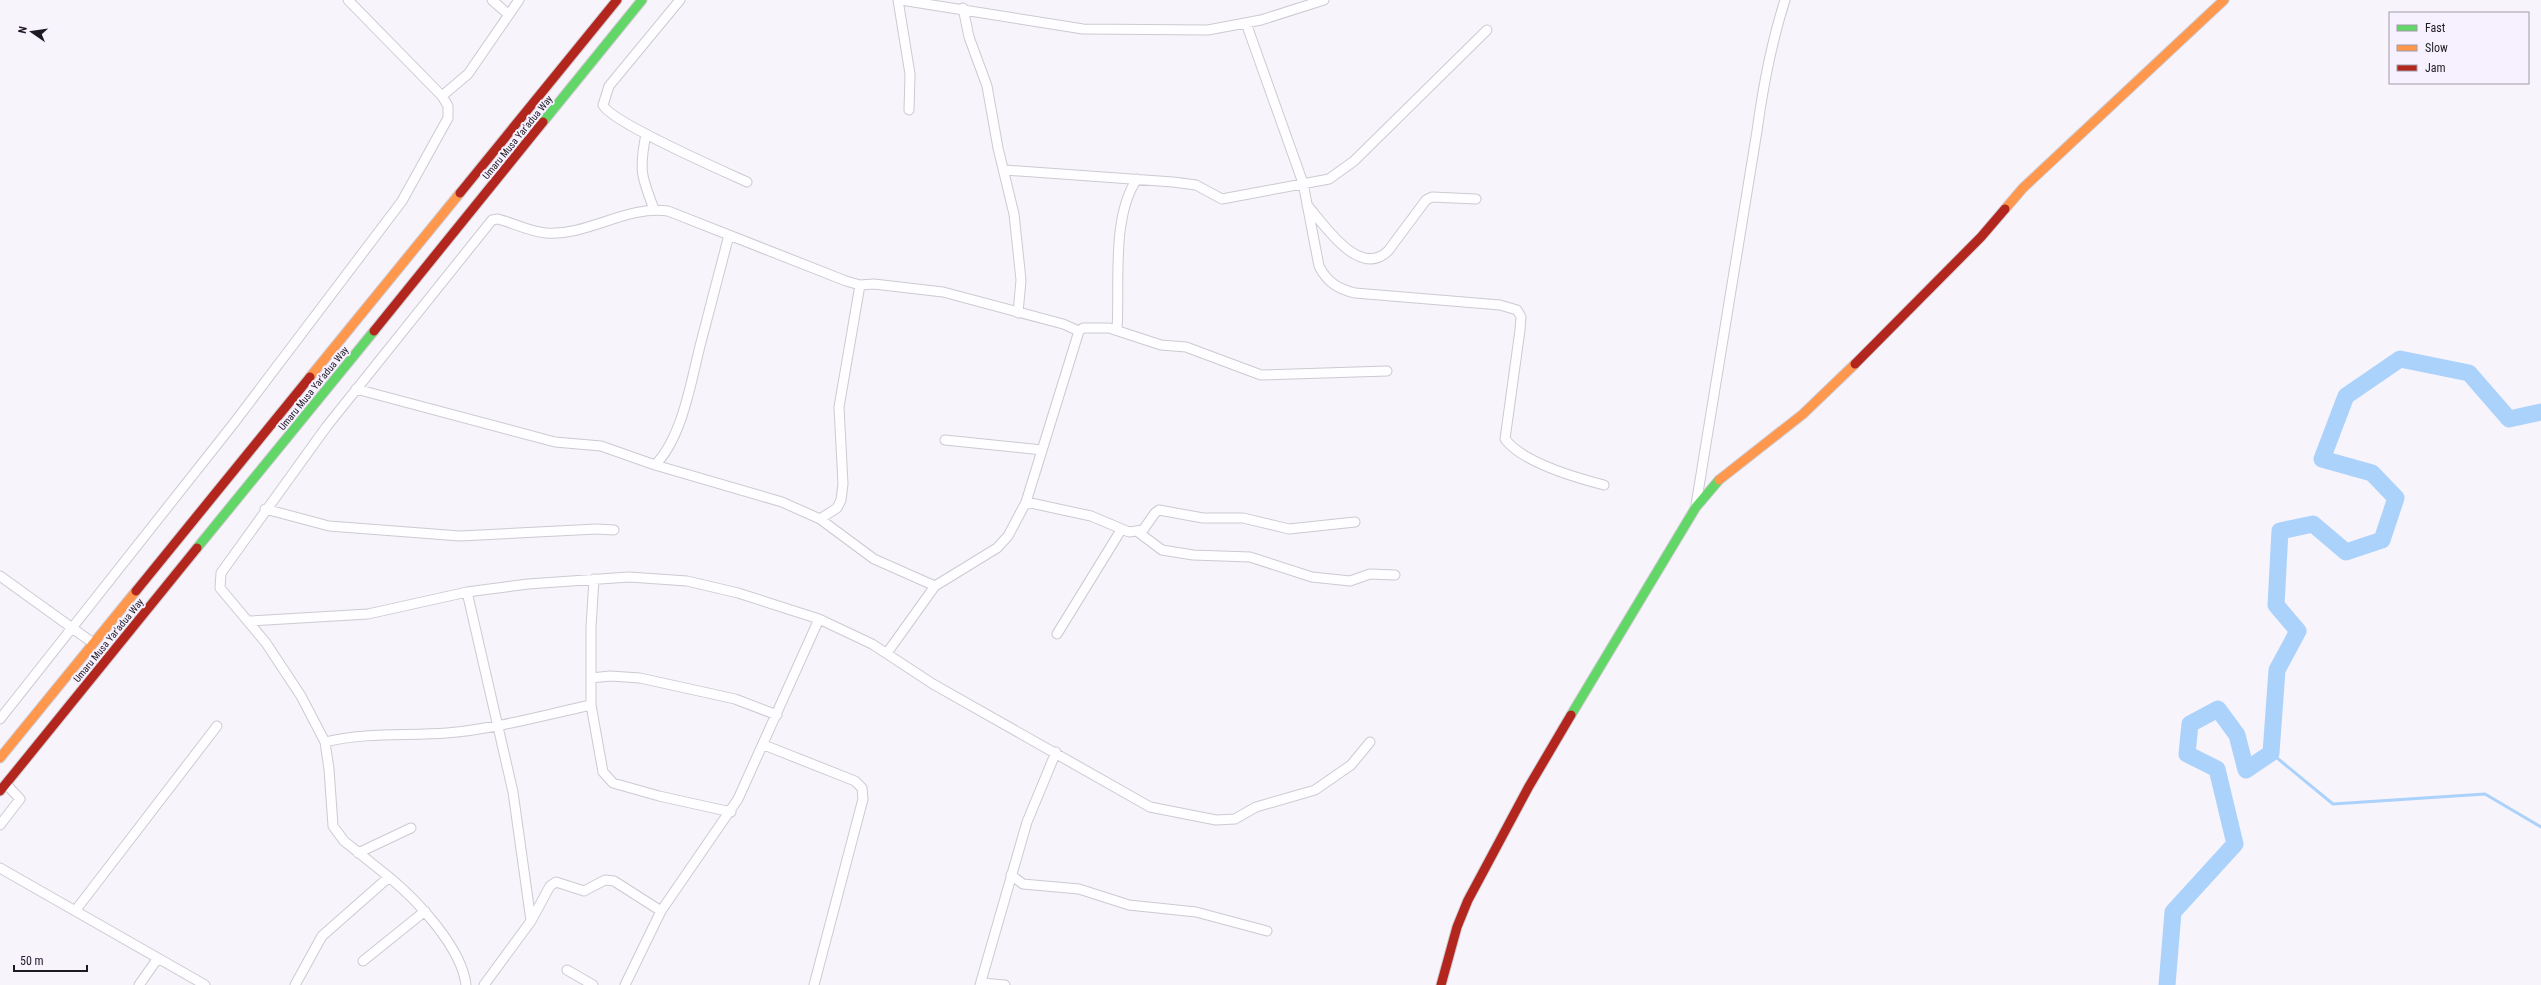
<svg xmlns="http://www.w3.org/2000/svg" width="2541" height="985" font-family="'Roboto Condensed',sans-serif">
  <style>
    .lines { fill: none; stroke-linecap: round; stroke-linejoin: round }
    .stream { stroke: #abd2fb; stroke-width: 3 }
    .river { stroke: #abd2fb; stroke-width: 17 }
    .street-casing { stroke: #cdcad1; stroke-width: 11 }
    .fast-casing { stroke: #cdcad1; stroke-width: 11 }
    .slow-casing { stroke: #cdcad1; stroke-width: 11 }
    .jam-casing { stroke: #cdcad1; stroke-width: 11 }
    .street { stroke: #fefdff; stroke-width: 9 }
    .fast { stroke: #63d668; stroke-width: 9 }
    .slow { stroke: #ff974d; stroke-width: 9 }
    .jam { stroke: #b3261e; stroke-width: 9 }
    .labels { text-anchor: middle; stroke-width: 4; stroke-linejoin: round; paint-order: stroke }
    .street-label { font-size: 10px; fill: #1e1a22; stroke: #f7f1ff }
  </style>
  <rect width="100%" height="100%" fill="#f8f4fc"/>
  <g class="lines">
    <path class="stream" d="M2271 753 2333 804 2485 794 2541 827"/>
    <path class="river" d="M2167 985 2173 912 2235 844 2217 769 2187 754 2190 724 2218 709 2237 735 2246 770 2271 753 2277 670 2298 631 2276 605 2280 531 2313 524 2346 552 2382 540 2396 498 2372 473 2322 459 2346 396 2400 359 2469 373 2509 419 2541 412"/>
    <defs>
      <path id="street" d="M492 0 508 14
        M680 0 609 86 603 105C611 122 723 171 747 182
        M898 0 910 74 909 110
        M901 0 1083 29 1208 30 1261 20 1324 0
        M963 8 969 37 987 86 998 148 1014 214 1021 280 1018 313
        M1246 23 1303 183 1319 266C1327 282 1338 289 1355 293L1500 305 1517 310 1521 317 1520 330 1505 439C1522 462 1577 478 1604 485
        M442 96 468 74 519 0
        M646 134C639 169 641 176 654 209
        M1005 170 1173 182 1196 185 1222 199 1329 179 1354 161 1487 30
        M1307 205C1324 224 1359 279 1388 251L1426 200 1432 197 1476 199
        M1117 330C1120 285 1111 217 1137 179
        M356 389 555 442 601 446 655 465 782 502 820 519 874 559 935 586
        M945 440 1042 450
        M655 465C682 438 691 382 700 346 710 309 719 272 729 235
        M1026 502 1079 331 1083 328H1109L1161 345 1186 347 1261 375 1387 371
        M1696 505 1757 131C1763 86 1771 44 1785 0
        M265 509 329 526 460 536 597 529 614 530
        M820 519 837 508 841 500 843 484 839 407 860 285
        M1138 532 1162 550 1193 555 1250 557 1312 577 1350 581 1370 574 1395 575
        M0 576 93 643
        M594 579 591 627V705L603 772 613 783 659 796 731 812
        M467 592 513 792 531 921
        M250 621 368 614 467 592 528 584 629 577 687 581 738 593 819 619 872 644 933 684 1150 807 1216 820 1235 819 1256 807 1315 790 1351 765 1370 742
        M1057 634 1121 530
        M887 653 935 586 997 548 1008 536 1026 502 1091 516 1129 532 1143 530 1155 513 1159 510 1203 518H1243L1289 529 1355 522
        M591 678 610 676 640 678 735 699 777 715
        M0 719 234 423 402 201 448 118V106L442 96 348 0
        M325 742C365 732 406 736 447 733 495 729 544 715 591 705
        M764 745 855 781 862 788 863 799 814 985
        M0 825 20 799 6 784
        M358 853 411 828
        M0 868 205 985
        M1011 875 1023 884 1079 889 1129 905 1196 912 1267 931
        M389 877 344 841 333 826 329 769 325 742 301 696 266 643 220 588 221 573 327 426 492 220 498 219C513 223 531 232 546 233 588 236 626 205 668 211L846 281 860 285 874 284 943 292 1063 324 1079 331
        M75 911 217 726
        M363 961 425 911
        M567 970 593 985
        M981 983 1005 985
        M139 985 158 958
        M295 985 322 936 389 877C417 900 462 948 466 985
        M484 985 531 921 550 886 556 882 584 891 605 880 614 881 661 911
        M625 985 661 911 738 799 819 619
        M980 985 1027 822 1056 752"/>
      <path id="fast" d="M543 122 642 0
        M197 548 374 331
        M1571 715 1696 507 1719 480"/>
      <path id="slow" d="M2005 209 2023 188 2224 0
        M310 377 460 193
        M1719 480 1803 414 1855 364
        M0 758 136 591"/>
      <path id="jam" d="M460 193 617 0
        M374 331 543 122
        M1855 364 1981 237 2005 209
        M136 591 310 377
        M0 791 197 548
        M1441 985 1457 927 1468 900 1528 788 1571 715"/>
    </defs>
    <use href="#street" class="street-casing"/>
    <use href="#fast" class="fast-casing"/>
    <use href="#slow" class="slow-casing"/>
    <use href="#jam" class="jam-casing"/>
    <use href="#street" class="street"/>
    <use href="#fast" class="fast"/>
    <use href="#slow" class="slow"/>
    <use href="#jam" class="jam"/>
  </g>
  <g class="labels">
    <g class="street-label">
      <text transform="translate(517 137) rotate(-51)" y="4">Umaru Musa Yar'adua Way</text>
      <text transform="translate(313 388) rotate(-51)" y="4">Umaru Musa Yar'adua Way</text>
      <text transform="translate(108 640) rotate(-51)" y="4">Umaru Musa Yar'adua Way</text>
    </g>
  </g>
  <rect x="2389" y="12" width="140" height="72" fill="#f7f1ff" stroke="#a09ba7"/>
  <rect x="2397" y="25" width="20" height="6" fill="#63d668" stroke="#a09ba7"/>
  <text x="2425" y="32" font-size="12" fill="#1e1a22">Fast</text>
  <rect x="2397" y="45" width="20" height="6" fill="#ff974d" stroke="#a09ba7"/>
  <text x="2425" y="52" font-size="12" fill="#1e1a22">Slow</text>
  <rect x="2397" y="65" width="20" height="6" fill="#b3261e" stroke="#a09ba7"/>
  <text x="2425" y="72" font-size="12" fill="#1e1a22">Jam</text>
  <g transform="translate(32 32) rotate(283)" stroke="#f7f1ff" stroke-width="3" paint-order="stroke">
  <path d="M0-3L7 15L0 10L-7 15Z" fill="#1e1a22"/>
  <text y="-6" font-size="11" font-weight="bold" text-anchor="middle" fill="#1e1a22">N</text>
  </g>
  <path d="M14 965v6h73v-6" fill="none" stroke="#1e1a22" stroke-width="2"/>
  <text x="20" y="965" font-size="12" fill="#1e1a22" stroke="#f7f1ff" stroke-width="3" paint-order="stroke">50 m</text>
</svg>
